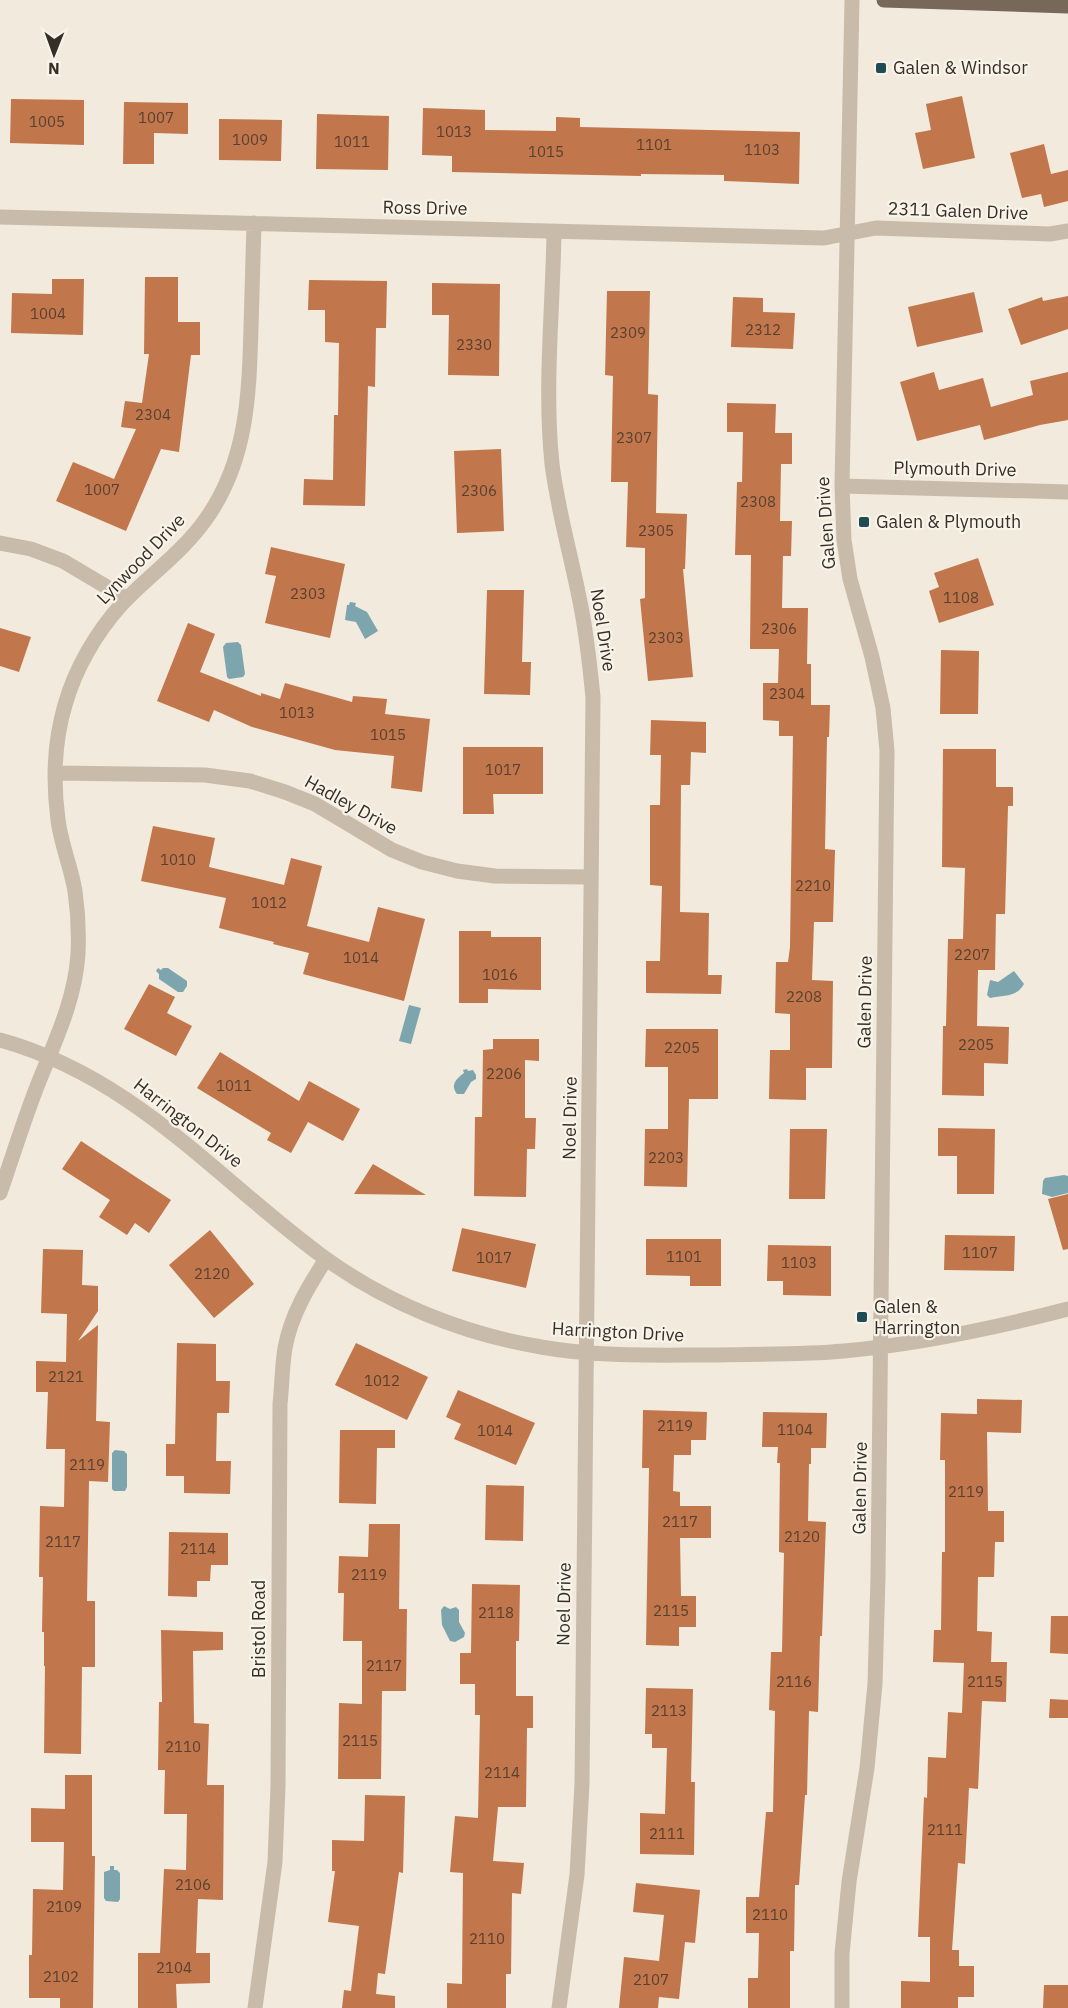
<svg xmlns="http://www.w3.org/2000/svg" width="1068" height="2008" font-family="'IBM Plex Sans',sans-serif">
  <style>
    .water { fill: #7da5ad }
    .building { fill: #c1764b }
    .lines { fill: none; stroke-linecap: round; stroke-linejoin: round }
    .minor { stroke: #c9bba9; stroke-width: 15 }
    .major { stroke: #77685a; stroke-width: 15 }
    .poi-dot { fill: #204c56; stroke: #f9f4e9; stroke-width: 2 }
    .labels { text-anchor: middle; stroke-width: 4.5; stroke-linejoin: round; paint-order: stroke }
    .number-label { font-size: 15px; fill: #594132 }
    .poi-label { font-size: 18px; fill: #362f29; stroke: #f9f4e9; text-anchor: start }
    .street-label { font-size: 18px; fill: #362f29; stroke: #f9f4e9 }
  </style>
  <rect width="100%" height="100%" fill="#f1eadd"/>
  <path class="water" d="M350 602 356 603 355 606 367 612 378 631 365 639 356 622 345 620 347 605H349Z
    M238 642 241 645 245 674 243 677 229 679 227 677 223 647 226 643Z
    M158 968 161 970 163 968H168L187 981V986L183 992H178L159 979V974L156 971Z
    M1014 971 1024 984C1016 998 1003 995 990 998L987 995 990 980 998 982Z
    M409 1005 421 1008 411 1044 399 1041Z
    M467 1069 468 1071 473 1070 476 1075V1079L471 1082 464 1094H457C450 1085 456 1079 464 1073L463 1070Z
    M1064 1175 1068 1176V1193L1052 1197 1042 1194 1043 1181 1045 1178Z
    M115 1450 124 1451 127 1454V1487L125 1491H114L112 1489V1453Z
    M444 1606 450 1609 456 1607 459 1610V1622L465 1633 464 1637 455 1642 450 1641 442 1625 441 1610Z
    M110 1866H114V1870H117L120 1873V1899L118 1902 106 1901 104 1898V1872L110 1870Z"/>
  <path class="building" d="M962 96 975 158 923 169 915 133 931 130 926 104Z
    M11 99 84 100V145L10 143Z
    M124 102 188 103V134L154 133V164H123Z
    M423 108 485 110V130L556 131V117L580 118V127L800 132 799 184 724 181V175L641 174V176L452 172V156L422 155Z
    M317 114 389 116 388 170 316 169Z
    M219 119 282 120 281 161 219 160Z
    M1044 144 1051 174 1068 170V201L1044 207 1041 194 1022 198 1010 153Z
    M145 277H178V322H200V355H191L179 452 161 449 126 531 56 501 73 462 114 479 136 429 121 427 125 401 142 403 149 354H144Z
    M52 279H84L83 335 11 333 12 293 52 294Z
    M309 280 387 281 386 328H376L375 387 368 386 365 506 303 505 304 479 333 480 334 415H338L339 343 325 342V310H308Z
    M432 283 500 284 499 376 448 375 449 315H432Z
    M607 291H650L648 394 658 395 656 513 687 514 685 569H683L693 677 648 681 640 599 645 598V548L626 547 628 482H611L613 376 605 375Z
    M974 292 983 332 917 347 908 307Z
    M1068 296V329L1021 345 1008 309 1042 297 1043 301Z
    M733 297 763 298V312L795 313 793 349 731 347Z
    M934 372 939 390 983 378 991 407 1033 395 1030 381 1068 372V420L1040 425 984 440 980 425 917 441 900 382Z
    M727 403 776 404 775 433H792V464H781L780 521H792L791 556H783L782 608H808L807 664H811V705H830L829 737H827L825 849 835 850 833 922H814L812 980 833 981 832 1068H806V1100L769 1099 770 1050H790V1014L775 1013 776 962H788L790 947 793 736H779V721L763 720V683H778L779 649H750L751 555H735L737 482H742L743 432H727Z
    M501 449 504 531 457 533 454 451Z
    M271 547 345 564 330 638 265 623 276 576 265 574Z
    M978 558 994 605 939 623 929 591 939 587 934 573Z
    M487 590H524L522 662H531L530 695 484 694Z
    M188 623 215 634 200 672 261 696V693L280 699 285 683 352 702 353 696 387 699 385 714 430 719 422 792 391 788 394 756 335 750 252 727 214 710 209 722 157 701Z
    M0 628 31 637 19 672 0 666Z
    M941 650 979 651 978 714H940Z
    M651 720 706 722V753L691 752 690 785H681L680 912 709 913 708 975H722L721 994 646 993V961H660L662 886 650 885V805H660L661 755H650Z
    M463 747H543V794H493L494 814H463Z
    M943 749H996V787H1013V806H1008L1005 914H996L995 970H978L977 1026 1009 1027 1008 1064 984 1063V1096L942 1095 943 1026H946L948 939H963L965 868 942 867Z
    M153 826 215 838 209 867 284 885 291 858 322 866 307 926 369 942 378 907 425 919 404 1001 303 974 309 953 273 944 274 942 219 928 226 898 141 881Z
    M459 931H491V937H541V990L488 989V1003H459Z
    M149 984 175 997 167 1013 192 1026 176 1056 124 1029Z
    M646 1029H718V1099H689L687 1187 644 1186 645 1129H668V1067H645Z
    M493 1039H539V1061L525 1060V1118H536L535 1149H527L526 1197 474 1196 475 1117H482L483 1050 493 1049Z
    M220 1052 299 1101 309 1081 360 1109 343 1141 308 1122 291 1153 267 1140 271 1133 197 1088Z
    M938 1128 995 1129 994 1194H957V1156H938Z
    M790 1129H827L825 1199H789Z
    M81 1141 171 1200 149 1233 135 1223 127 1235 99 1217 110 1200 62 1169Z
    M373 1164 426 1195 354 1194Z
    M1068 1194V1249L1063 1250 1048 1199Z
    M462 1228 536 1244 526 1288 452 1271Z
    M210 1230 254 1284 214 1318 169 1265Z
    M945 1235 1015 1236 1014 1271 944 1270Z
    M646 1239H721V1286H690V1276L646 1275Z
    M768 1245 831 1246V1296L783 1295V1281H767Z
    M43 1249 83 1250 82 1285 98 1286V1311L78 1341 98 1325 96 1421 110 1422 108 1482 89 1481 87 1601H95V1667H82L81 1754 44 1753 45 1666H44V1632H42L43 1577H39L40 1506 64 1507 65 1449H46L48 1392H36V1361L66 1362 67 1314 41 1313Z
    M177 1343 216 1344V1381H230L229 1413H217L216 1461H231L230 1494 184 1493V1476H166V1444H175Z
    M356 1343 428 1377 407 1420 335 1385Z
    M458 1390 535 1423 516 1465 454 1439 461 1424 446 1417Z
    M977 1399 1022 1400 1021 1433 987 1432 988 1511H1004V1542H995L994 1577H978L977 1631 992 1632 991 1662H1007L1006 1702 982 1701 978 1789 969 1788 965 1864 958 1863 952 1950H959V1966H974V1997H958V2008H901V1981L930 1982V1937H918L924 1797 927 1798 928 1757 946 1758 948 1712 962 1713 964 1663 933 1662 934 1630H941L942 1552H945V1460H940L941 1413 977 1414Z
    M643 1410 707 1412 706 1440H691V1455H674L673 1491 680 1492V1506H711V1538H680L681 1596H696V1627H679V1646L646 1645 649 1468H642Z
    M763 1412 827 1413 826 1448H811V1464H809L808 1521 826 1522 822 1636H820L818 1712 809 1711 807 1795H805L799 1885H795L794 1951H790V2008H748V1978H758L759 1933H746V1897H759L766 1812H773L775 1711 769 1710 771 1652H782L784 1553 779 1552 780 1463H777L778 1447H762Z
    M340 1430H395V1448H377L376 1504 339 1503Z
    M486 1485 524 1486 523 1541 485 1540Z
    M369 1524H400L399 1609H407L406 1691H382L381 1779H338L339 1703 362 1704V1641H343L344 1593H338L339 1556 368 1557Z
    M169 1532 228 1533V1565H211L210 1581H197V1597L168 1596Z
    M472 1584 520 1585 519 1641H516V1696H533V1728H527L526 1807H498L493 1861 524 1863 521 1894 512 1893 511 1974H506V2008H447V1983L462 1984 463 1873 450 1872 455 1816 478 1818 480 1715H475V1684H460V1653H471Z
    M1051 1616H1068V1654L1050 1653Z
    M161 1630 223 1632V1650L193 1651 194 1723 209 1724 207 1785H224L223 1900 198 1899 196 1953H210V1983L176 1984 177 2008H138V1953H160L164 1869 186 1870 187 1814H164L165 1770H158L159 1702H162Z
    M646 1688 693 1689 691 1782H695L694 1855 640 1854V1813L665 1814 667 1748H652V1734H645Z
    M1050 1699 1068 1700V1718H1049Z
    M65 1775H92V1856H95L93 2008H60V1998H29V1955H32L33 1889 63 1890 64 1842H31V1808L65 1809Z
    M365 1795 405 1796 403 1873 399 1872 385 1974 378 1973 376 1994 395 1996V2008H342L344 1990 351 1991 359 1926 328 1922 335 1871H332V1840L364 1841Z
    M636 1883 700 1890 695 1943 685 1942 679 1999 659 1997 658 2008H619L624 1957 659 1961 664 1915 633 1912Z
    M1044 1985H1068V2008H1043Z"/>
  <g class="lines">
    <path class="minor" d="M0 217 824 238 876 228 1050 234 1068 231
      M554 231C553 308 544 387 552 464 558 512 572 559 581 607 587 637 590 667 593 697L582 1784 577 1875 559 2008
      M842 486 1068 492
      M0 543 31 549 63 561 127 599
      M55 773 205 775 250 781 285 792 315 804 392 850 422 862 457 871 495 876 591 877
      M0 1040C134 1077 215 1177 322 1256 386 1303 463 1334 541 1347 597 1357 654 1355 710 1355 755 1354 800 1355 844 1351 920 1344 995 1328 1068 1309
      M0 1193C12 1158 23 1123 36 1089 53 1045 75 1002 78 954 79 933 78 912 75 891 71 867 61 844 58 820 53 782 54 742 65 705 75 669 96 633 121 605 149 575 182 553 206 519 247 461 249 397 251 328 252 293 253 258 254 223
      M255 2008 275 1862 278 1786 280 1404C282 1386 282 1366 285 1348 291 1315 308 1287 326 1259
      M842 2008V1954L849 1882 867 1768 875 1684 878 1576 887 751 883 708 872 657 850 579 844 540 842 486 852 0"/>
    <path class="major" d="M884 0 1068 6"/>
  </g>
  <g class="poi-dot">
    <rect x="875" y="62" width="12" height="12" rx="3"/>
    <rect x="858" y="516" width="12" height="12" rx="3"/>
    <rect x="856" y="1311" width="12" height="12" rx="3"/>
  </g>
  <g class="labels">
    <g class="number-label">
      <text x="156" y="123">1007</text>
      <text x="47" y="127">1005</text>
      <text x="454" y="137">1013</text>
      <text x="250" y="145">1009</text>
      <text x="352" y="147">1011</text>
      <text x="654" y="150">1101</text>
      <text x="762" y="155">1103</text>
      <text x="546" y="157">1015</text>
      <text x="48" y="319">1004</text>
      <text x="763" y="335">2312</text>
      <text x="628" y="338">2309</text>
      <text x="474" y="350">2330</text>
      <text x="153" y="420">2304</text>
      <text x="634" y="443">2307</text>
      <text x="102" y="495">1007</text>
      <text x="479" y="496">2306</text>
      <text x="758" y="507">2308</text>
      <text x="656" y="536">2305</text>
      <text x="308" y="599">2303</text>
      <text x="961" y="603">1108</text>
      <text x="779" y="634">2306</text>
      <text x="666" y="643">2303</text>
      <text x="787" y="699">2304</text>
      <text x="297" y="718">1013</text>
      <text x="388" y="740">1015</text>
      <text x="503" y="775">1017</text>
      <text x="178" y="865">1010</text>
      <text x="813" y="891">2210</text>
      <text x="269" y="908">1012</text>
      <text x="972" y="960">2207</text>
      <text x="361" y="963">1014</text>
      <text x="500" y="980">1016</text>
      <text x="804" y="1002">2208</text>
      <text x="976" y="1050">2205</text>
      <text x="682" y="1053">2205</text>
      <text x="504" y="1079">2206</text>
      <text x="234" y="1091">1011</text>
      <text x="666" y="1163">2203</text>
      <text x="980" y="1258">1107</text>
      <text x="684" y="1262">1101</text>
      <text x="494" y="1263">1017</text>
      <text x="799" y="1268">1103</text>
      <text x="212" y="1279">2120</text>
      <text x="66" y="1382">2121</text>
      <text x="382" y="1386">1012</text>
      <text x="675" y="1431">2119</text>
      <text x="795" y="1435">1104</text>
      <text x="495" y="1436">1014</text>
      <text x="87" y="1470">2119</text>
      <text x="966" y="1497">2119</text>
      <text x="680" y="1527">2117</text>
      <text x="802" y="1542">2120</text>
      <text x="63" y="1547">2117</text>
      <text x="198" y="1554">2114</text>
      <text x="369" y="1580">2119</text>
      <text x="671" y="1616">2115</text>
      <text x="496" y="1618">2118</text>
      <text x="384" y="1671">2117</text>
      <text x="794" y="1687">2116</text>
      <text x="985" y="1687">2115</text>
      <text x="669" y="1716">2113</text>
      <text x="360" y="1746">2115</text>
      <text x="183" y="1752">2110</text>
      <text x="502" y="1778">2114</text>
      <text x="945" y="1835">2111</text>
      <text x="667" y="1839">2111</text>
      <text x="193" y="1890">2106</text>
      <text x="64" y="1912">2109</text>
      <text x="770" y="1920">2110</text>
      <text x="487" y="1944">2110</text>
      <text x="174" y="1973">2104</text>
      <text x="61" y="1982">2102</text>
      <text x="651" y="1985">2107</text>
    </g>
    <g class="poi-label">
      <text x="893" y="74">Galen &amp; Windsor</text>
      <text x="876" y="528">Galen &amp; Plymouth</text>
      <text x="874" y="1313">Galen &amp;<tspan x="874" dy="21">Harrington</tspan></text>
    </g>
    <g class="street-label">
      <text transform="translate(425 208) rotate(1)" y="6">Ross Drive</text>
      <text transform="translate(958 211) rotate(2)" y="6">2311 Galen Drive</text>
      <text transform="translate(955 469) rotate(1)" y="6">Plymouth Drive</text>
      <text transform="translate(826 523) rotate(-94)" y="6">Galen Drive</text>
      <text transform="translate(141 559) rotate(-46)" y="6">Lynwood Drive</text>
      <text transform="translate(603 630) rotate(81)" y="6">Noel Drive</text>
      <text transform="translate(351 805) rotate(29)" y="6">Hadley Drive</text>
      <text transform="translate(865 1002) rotate(-89)" y="6">Galen Drive</text>
      <text transform="translate(570 1118) rotate(-89)" y="6">Noel Drive</text>
      <text transform="translate(188 1123) rotate(38)" y="6">Harrington Drive</text>
      <text transform="translate(618 1332) rotate(3)" y="6">Harrington Drive</text>
      <text transform="translate(860 1488) rotate(-89)" y="6">Galen Drive</text>
      <text transform="translate(564 1604) rotate(-89)" y="6">Noel Drive</text>
      <text transform="translate(259 1629) rotate(-90)" y="6">Bristol Road</text>
    </g>
  </g>
  <g transform="translate(54 54) rotate(181)" stroke="#f9f4e9" stroke-width="4.5" paint-order="stroke">
  <path d="M0-4.5L10 22L0 15L-10 22Z" fill="#362f29"/>
  <text y="-9" font-size="16" font-weight="bold" text-anchor="middle" fill="#362f29">N</text>
  </g>
</svg>
